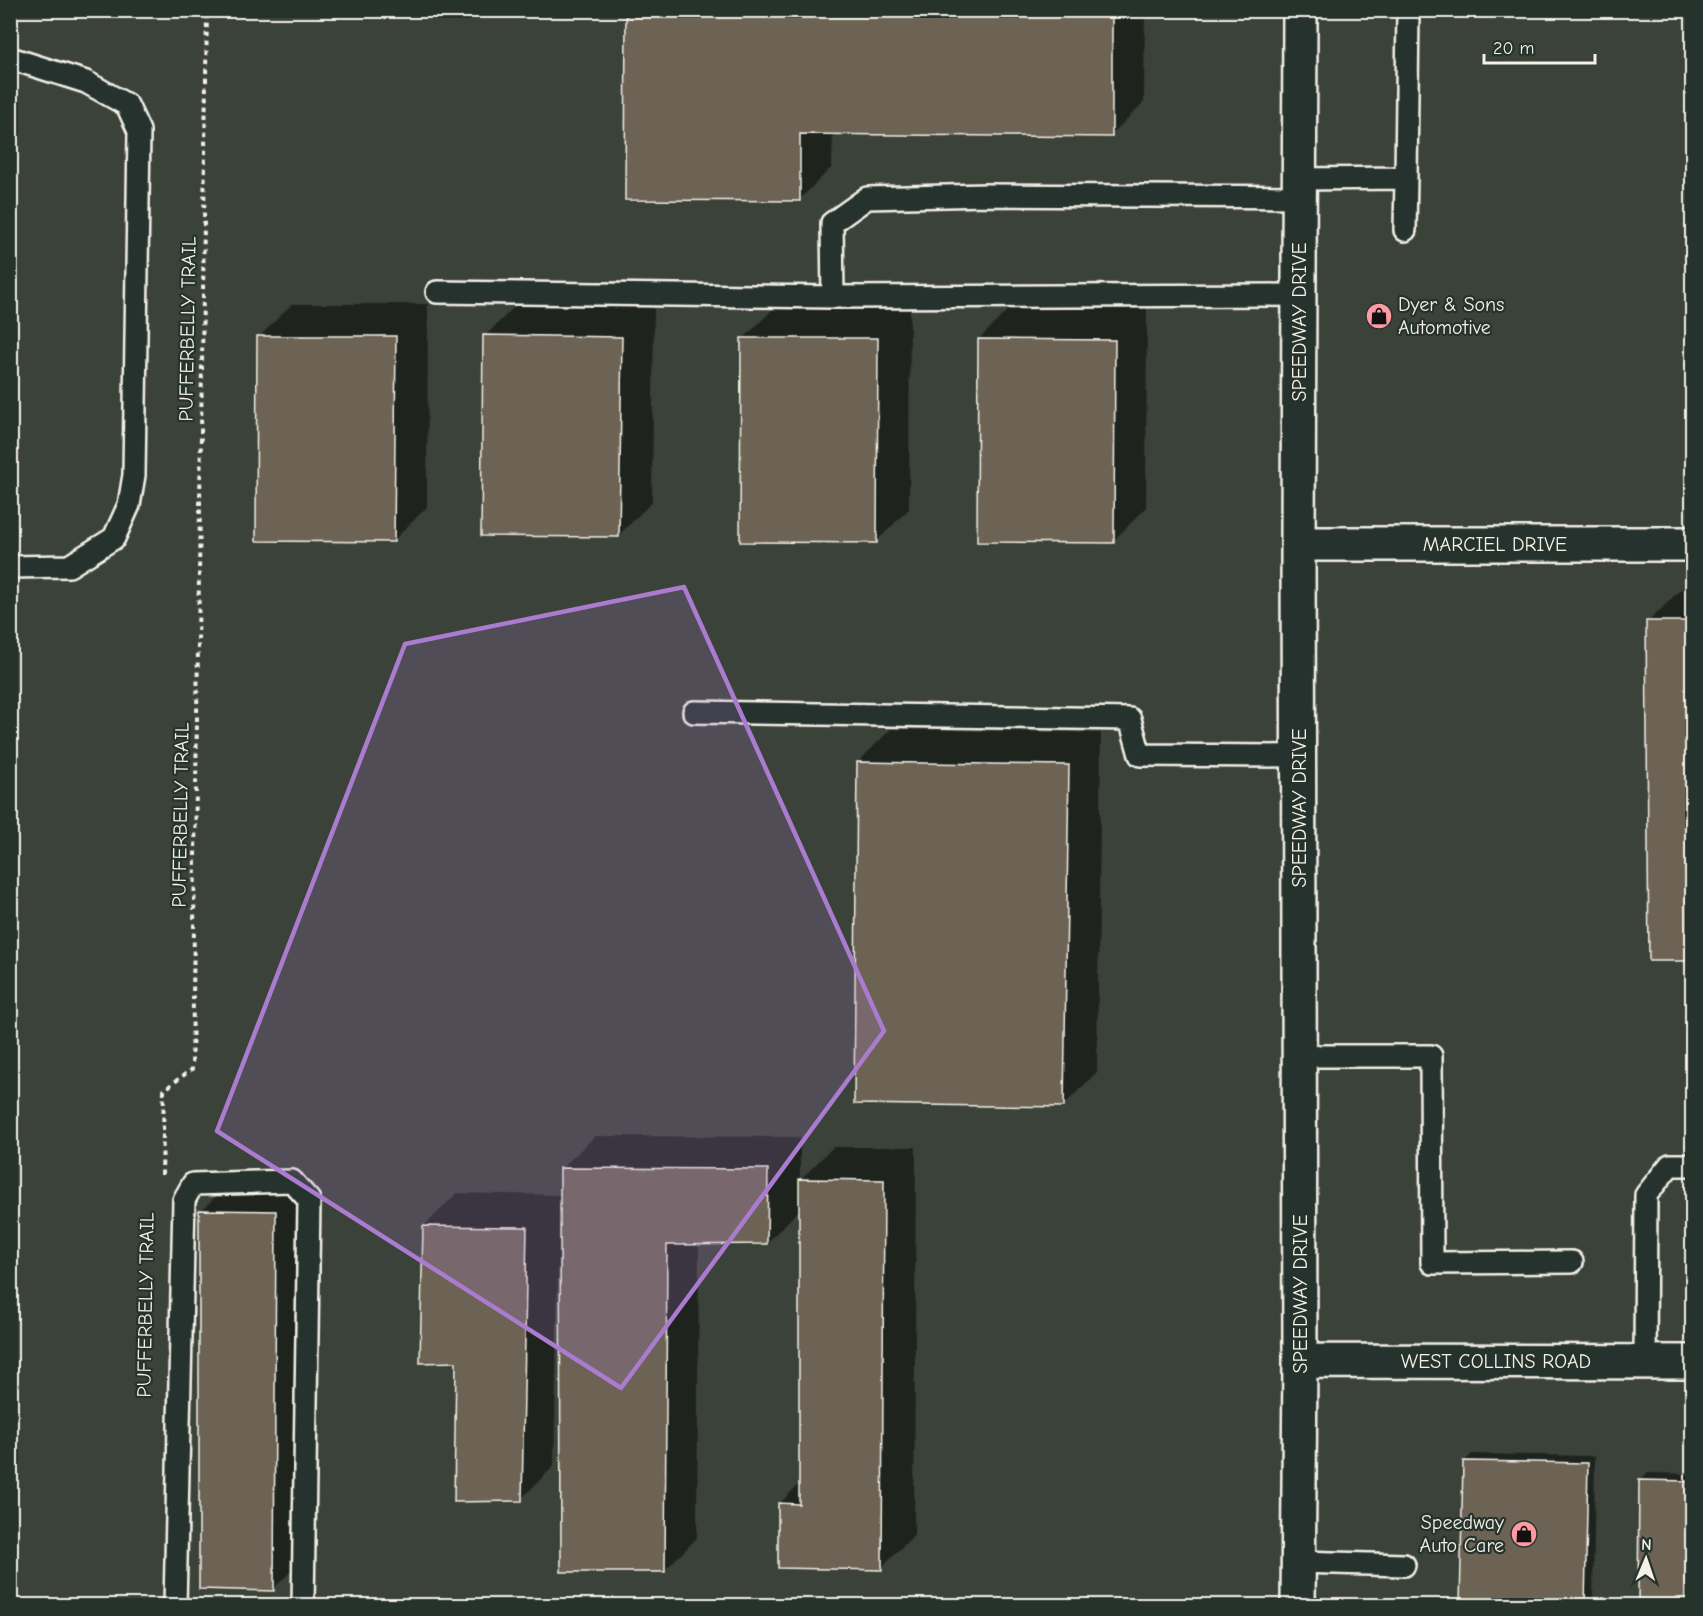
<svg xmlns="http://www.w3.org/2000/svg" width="1703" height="1616" font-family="'Comic Neue',sans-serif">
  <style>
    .shadow { fill: #0007 }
    .building { fill: #6c6454; stroke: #f4f1e8; stroke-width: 1.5 }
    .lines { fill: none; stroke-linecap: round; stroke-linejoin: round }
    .lane-casing { stroke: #f4f1e8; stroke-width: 26 }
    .street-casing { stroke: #f4f1e8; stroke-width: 38 }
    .secondary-casing { stroke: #f4f1e8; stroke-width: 38 }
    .path { stroke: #f4f1e8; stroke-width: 4; stroke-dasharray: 4.5 4.5; stroke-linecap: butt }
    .lane { stroke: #26332d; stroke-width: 21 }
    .street { stroke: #26332d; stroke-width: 33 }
    .secondary { stroke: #26332d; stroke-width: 33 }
    .marked { fill: #ab7bcf; fill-opacity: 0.2; stroke: #ab7bcf; stroke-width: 4.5; stroke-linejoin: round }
    .labels { text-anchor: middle; stroke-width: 4.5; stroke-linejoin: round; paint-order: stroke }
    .poi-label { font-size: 20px; fill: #f4f1e8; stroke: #26332d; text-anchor: start }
    .street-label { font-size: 20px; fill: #f4f1e8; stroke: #26332d }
  </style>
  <rect width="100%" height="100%" fill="#3b4239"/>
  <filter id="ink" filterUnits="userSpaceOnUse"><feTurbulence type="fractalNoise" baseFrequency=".0167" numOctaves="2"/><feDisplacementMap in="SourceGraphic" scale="12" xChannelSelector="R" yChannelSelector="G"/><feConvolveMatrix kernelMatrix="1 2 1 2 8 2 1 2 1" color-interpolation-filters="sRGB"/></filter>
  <g filter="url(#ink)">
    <path class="shadow" d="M627 10H1145L1144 102 1111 135 833 133 832 167 799 200Z
      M518 303 654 304 652 502 619 535 485 336Z
      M292 304H428L427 507 394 540 259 337Z
      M776 306H910L909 509 876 542 743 339Z
      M1012 306 1147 307 1146 508 1113 541 979 339Z
      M1681 589H1692V960H1650L1648 622Z
      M891 729 1101 733 1097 1072 1064 1105 858 762Z
      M595 1136 800 1137V1180L833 1147H916L914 1535 881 1568 779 1504 801 1482 800 1209 767 1243H699L697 1538 664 1571 562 1222H559L554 1466 521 1499 457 1361 424 1226 457 1193 562 1195V1168Z
      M234 1178H308L306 1556 273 1589 201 1211Z
      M1472 1454 1595 1456 1593 1606H1462L1464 1462Z
      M1648 1473 1692 1474V1606H1639L1640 1481Z"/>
    <path class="building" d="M626 10H1112V137L800 134V201L625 200Z
      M483 335 622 337 619 537 481 536Z
      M257 336H396L394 542 256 541Z
      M741 338H878L877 543 740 542Z
      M978 339 1115 340 1114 543 977 542Z
      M1646 621H1692V961H1649Z
      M857 762 1069 765 1064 1107 854 1104Z
      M560 1168 768 1169 767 1244 667 1245 665 1572H561Z
      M799 1179 884 1180 882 1570 778 1568V1503L799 1504Z
      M199 1210 276 1211 274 1591 199 1589Z
      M423 1226 527 1227 522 1501 454 1502 456 1362 420 1363Z
      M1463 1461 1588 1463 1585 1606H1460Z
      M1639 1480 1692 1481V1606H1638Z"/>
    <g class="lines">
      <defs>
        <path id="lane" d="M10 58 86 82 127 105 139 131 134 475 129 505 114 538 69 566 10 567
          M1299 179 1406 178 1408 10
          M1405 230 1406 178
          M437 292 833 297 1299 295
          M833 297 832 223 867 198 986 195 1300 197
          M694 712 1130 719 1140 755 1298 756
          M1300 1056H1431L1432 1263 1572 1262
          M1645 1362 1646 1195 1670 1165H1692
          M1298 1562 1404 1565
          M175 1606 184 1200 193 1184 292 1181 309 1200 303 1606"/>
        <path id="street" d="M1298 544H1692"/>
        <path id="secondary" d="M1300 1361 1692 1362
          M1298 1606 1300 1361 1298 544 1300 10"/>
      </defs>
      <use href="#lane" class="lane-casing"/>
      <use href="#street" class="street-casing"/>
      <use href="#secondary" class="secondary-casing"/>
      <path class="path" d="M162 1175 164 1090 192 1069 207 10"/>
      <use href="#lane" class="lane"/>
      <use href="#street" class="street"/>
      <use href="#secondary" class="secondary"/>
    </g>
  </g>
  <path class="marked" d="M684 587 884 1031 621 1388 217 1131 405 644Z"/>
  <defs>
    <symbol id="shop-disc" viewBox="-11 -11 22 22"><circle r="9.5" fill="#ff9aa2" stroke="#26332d"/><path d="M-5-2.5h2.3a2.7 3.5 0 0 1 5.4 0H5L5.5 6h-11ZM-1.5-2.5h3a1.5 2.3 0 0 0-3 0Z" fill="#111"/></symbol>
  </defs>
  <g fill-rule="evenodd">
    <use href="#shop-disc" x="1364" y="301" width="30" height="30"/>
    <use href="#shop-disc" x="1509" y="1519" width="30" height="30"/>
  </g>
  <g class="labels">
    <g class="poi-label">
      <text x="1398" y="311">Dyer &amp; Sons<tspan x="1398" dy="23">Automotive</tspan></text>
      <text x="1504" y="1529" text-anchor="end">Speedway<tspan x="1504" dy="23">Auto Care</tspan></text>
    </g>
    <g class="street-label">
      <text transform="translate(1299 322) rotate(-90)" y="7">SPEEDWAY DRIVE</text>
      <text transform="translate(187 329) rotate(-89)" y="7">PUFFERBELLY TRAIL</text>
      <text x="1495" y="551">MARCIEL DRIVE</text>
      <text transform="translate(1299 808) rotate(-90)" y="7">SPEEDWAY DRIVE</text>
      <text transform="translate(180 815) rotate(-89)" y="7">PUFFERBELLY TRAIL</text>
      <text transform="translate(1300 1294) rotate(-90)" y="7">SPEEDWAY DRIVE</text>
      <text transform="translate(145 1305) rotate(-89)" y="7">PUFFERBELLY TRAIL</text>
      <text x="1496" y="1368">WEST COLLINS ROAD</text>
    </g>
  </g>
  <rect width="1703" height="1616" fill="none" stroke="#26332d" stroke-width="36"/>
  <rect x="18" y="18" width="1667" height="1580" fill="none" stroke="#f4f1e8" stroke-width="2" filter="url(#ink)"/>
  <g transform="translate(1646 1559) rotate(2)" stroke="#26332d" stroke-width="4.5" paint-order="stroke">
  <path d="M0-4.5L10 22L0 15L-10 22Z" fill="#f4f1e8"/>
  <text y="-9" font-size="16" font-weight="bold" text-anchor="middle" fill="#f4f1e8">N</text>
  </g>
  <path d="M1484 54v9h111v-9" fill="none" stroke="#f4f1e8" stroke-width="3"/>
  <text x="1493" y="54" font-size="18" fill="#f4f1e8" stroke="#26332d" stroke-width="4.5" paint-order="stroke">20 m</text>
</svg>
